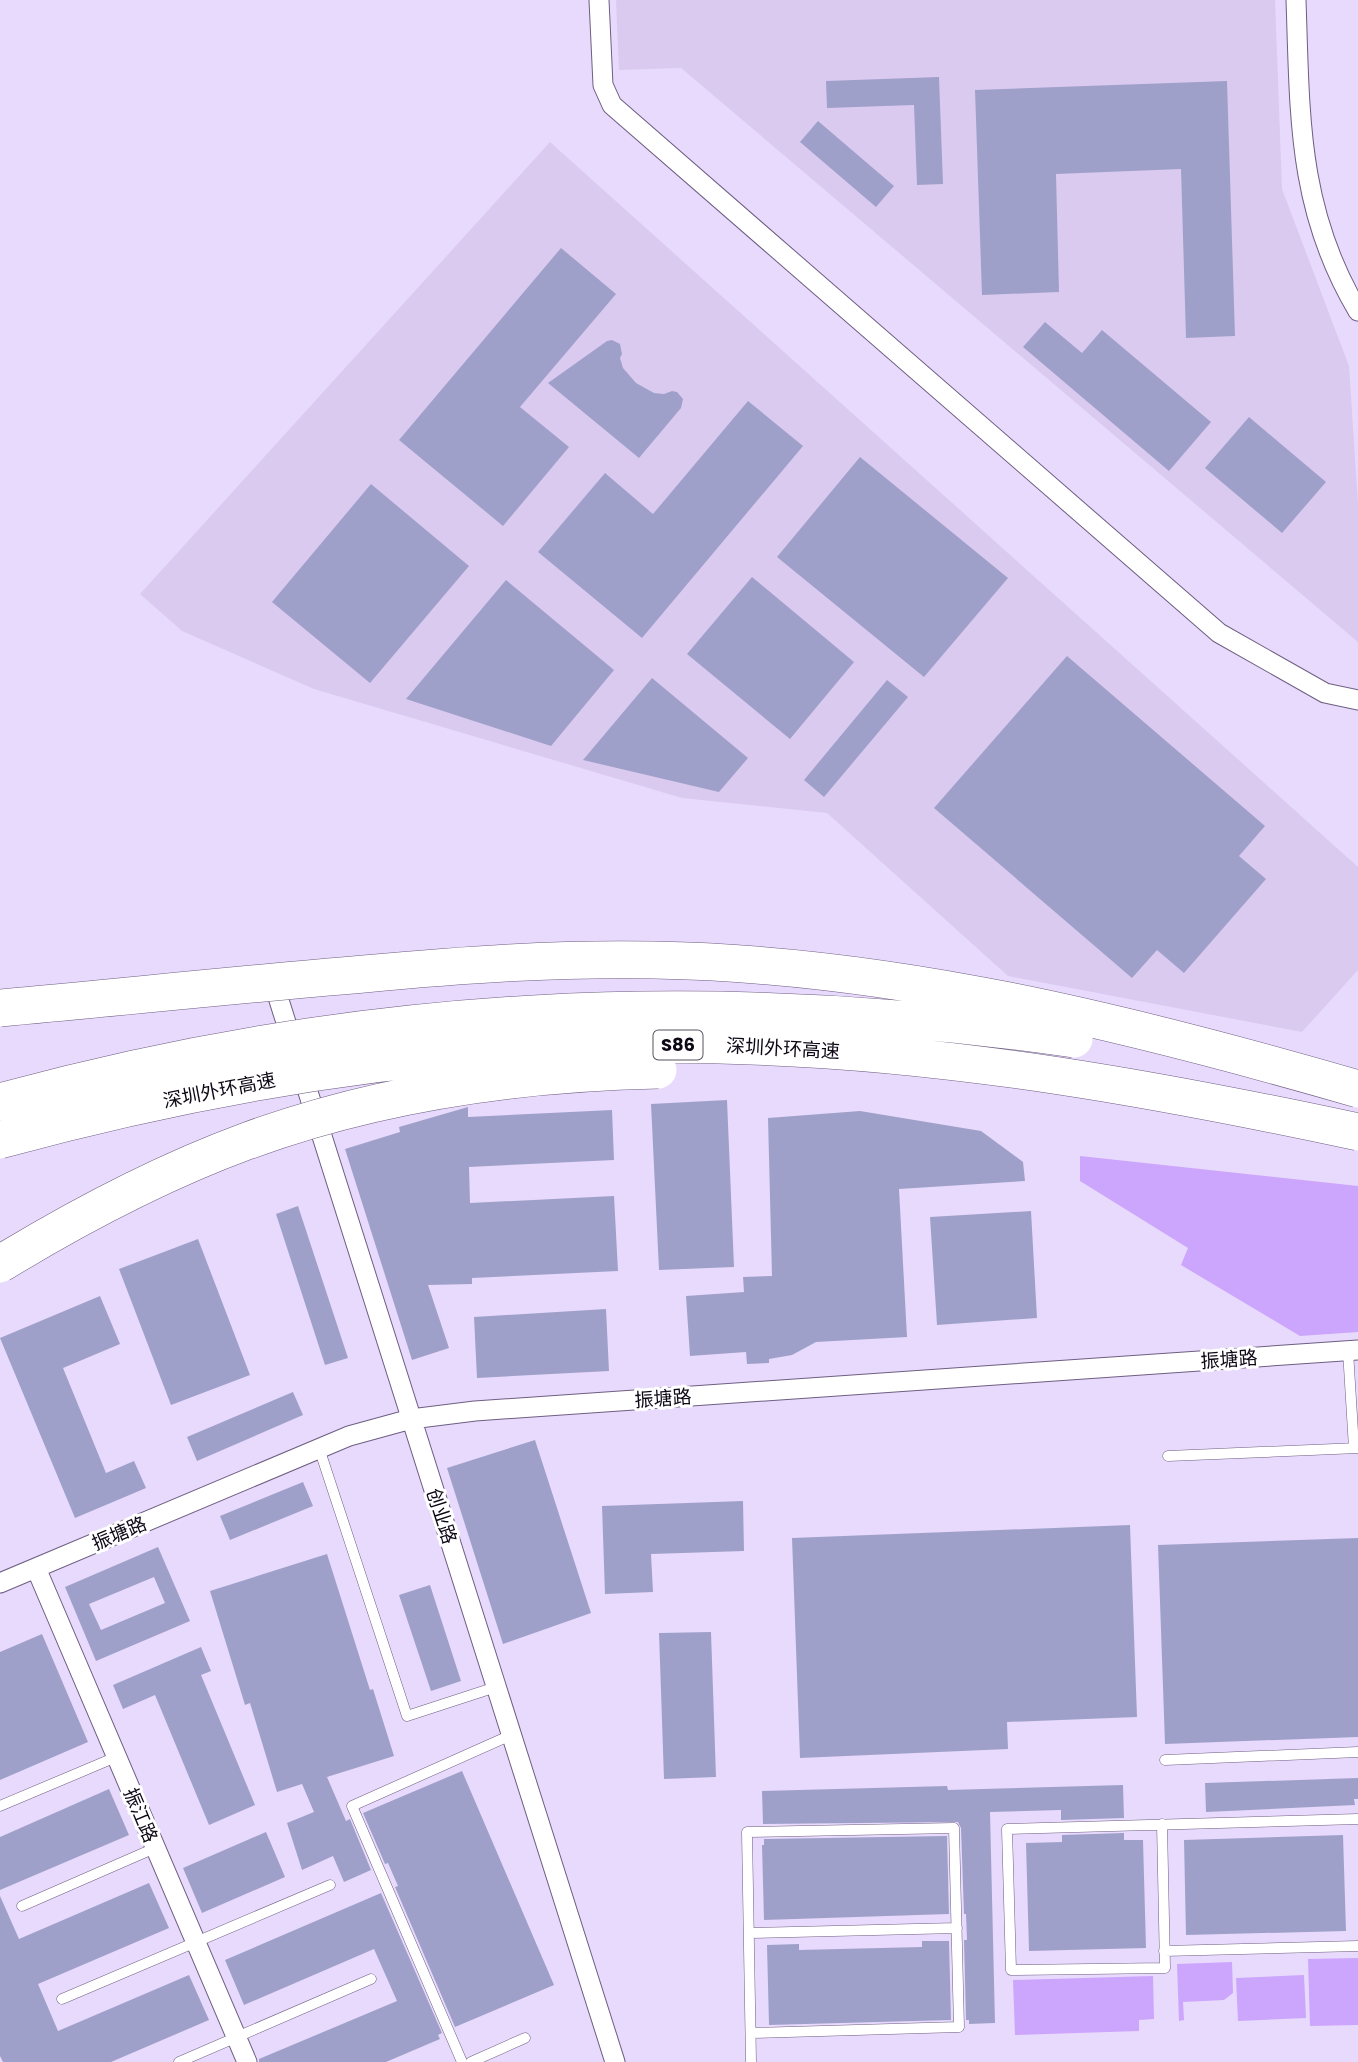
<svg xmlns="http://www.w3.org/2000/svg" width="1358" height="2062" font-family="Poppins,'Noto Sans SC',sans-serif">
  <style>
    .built { fill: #dacaf0 }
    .green { fill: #cca5fc }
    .building { fill: #9fa0c9; fill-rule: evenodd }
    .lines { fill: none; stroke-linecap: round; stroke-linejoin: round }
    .service-casing { stroke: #6e5e82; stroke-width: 11 }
    .minor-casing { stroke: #6e5e82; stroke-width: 21 }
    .service { stroke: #fff; stroke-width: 10 }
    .minor { stroke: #fff; stroke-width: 19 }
    .motorway-bridge-casing { stroke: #6e5e82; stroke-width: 38; stroke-linecap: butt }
    .motorway-bridge { stroke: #fff; stroke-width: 37 }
    .labels { text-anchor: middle; stroke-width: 6; stroke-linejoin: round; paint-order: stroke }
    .shield { fill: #fff; stroke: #56525c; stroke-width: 2 }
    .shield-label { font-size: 18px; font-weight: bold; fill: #0e0816 }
    .street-label { font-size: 19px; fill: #0e0816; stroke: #fff }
  </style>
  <rect width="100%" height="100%" fill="#e8dafc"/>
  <path class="built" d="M616 0H1275L1282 189 1349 366 1358 504V642L681 68 619 70Z
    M550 142 1358 867V970L1302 1032 1008 976 827 813 682 798 314 689 182 631 140 594Z"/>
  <path class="green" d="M1080 1156 1358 1186V1332L1300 1336 1181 1265 1188 1248 1080 1181Z
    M1358 1958V2025L1310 2026 1308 1959Z
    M1232 1962 1233 1993 1224 2000 1183 2002 1184 2020 1179 2021 1177 1964Z
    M1304 1975 1306 2018 1238 2021 1236 1978Z
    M1153 1976 1154 2019 1139 2020V2031L1015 2035 1013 1980Z"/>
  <path class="building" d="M939 77 943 184 917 185 914 105 827 108 826 81Z
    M1227 81 1235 336 1186 338 1181 169 1056 174 1059 292 982 295 975 90Z
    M818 121 894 186 876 207 800 142Z
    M561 248 616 294 520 407 569 447 503 526 399 440Z
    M1045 322 1082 353 1102 330 1211 422 1169 471 1023 347Z
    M612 340 620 344 622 354 620 358 623 368 636 383 654 393 664 394 672 391 677 392 683 399 681 408 639 458 548 383 607 341Z
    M748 401 803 446 642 638 538 552 605 473 653 514Z
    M1249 417 1326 482 1282 533 1205 468Z
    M860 457 1008 578 924 677 777 557Z
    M371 484 469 566 370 683 272 602Z
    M752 577 854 662 790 739 687 654Z
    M506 580 614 670 551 746 406 699Z
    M1067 656 1265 826 1239 856 1266 879 1184 973 1157 950 1132 978 934 808Z
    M652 678 748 758 719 792 583 760Z
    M887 680 908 697 824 797 804 780Z
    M727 1100 734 1267 659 1270 651 1104Z
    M468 1107V1117L612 1110 614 1160 469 1167 470 1203 614 1196 618 1271 472 1278V1284L428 1285 449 1348 412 1360 345 1149 400 1132 399 1127Z
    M860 1111 981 1131 1023 1162 1025 1181 899 1189 907 1337 816 1342 792 1355 769 1359V1363L747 1364 746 1352 690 1356 686 1296 744 1292 743 1277 772 1276 768 1118Z
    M298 1206 348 1358 325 1365 276 1214Z
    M1031 1211 1037 1318 937 1325 930 1217Z
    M198 1239 250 1375 171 1405 119 1269Z
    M100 1296 120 1344 63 1368 106 1473 134 1461 146 1488 75 1518 0 1338Z
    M606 1309 609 1371 477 1378 474 1317Z
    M293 1392 303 1415 197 1461 187 1437Z
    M535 1440 591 1613 503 1644 447 1468Z
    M303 1482 313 1506 230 1540 220 1516Z
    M743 1501 744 1551 651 1554 653 1592 605 1594 602 1506Z
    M1130 1525 1137 1717 1007 1722 1008 1749 800 1758 792 1538Z
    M1358 1538V1737L1165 1744 1158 1545Z
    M158 1547 190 1621 96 1661 65 1587ZM154 1577 165 1603 101 1630 89 1604Z
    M327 1554 370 1690 373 1689 394 1756 327 1777 346 1821 350 1819 371 1870 344 1882 333 1856 302 1870 287 1823 314 1812 302 1784 277 1792 250 1703 245 1705 210 1591Z
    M430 1585 461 1681 431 1691 399 1595Z
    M711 1632 716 1777 664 1779 659 1633Z
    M42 1634 88 1742 0 1780V1652Z
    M201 1647 211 1671 201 1675 255 1805 209 1825 155 1695 123 1709 113 1685Z
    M462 1771 554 1985 455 2027 395 1887 398 1886 388 1863 385 1864 363 1813Z
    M1358 1778V1799H1354L1355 1805 1206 1812 1205 1783Z
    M1123 1785 1124 1818 1061 1820V1810L990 1812 995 2023 969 2024V2020H966L964 1940H967L966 1914H964L961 1828 958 1822 763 1824 762 1791 947 1786 948 1790Z
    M109 1789 129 1835 0 1890V1837Z
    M266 1832 285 1877 202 1913 183 1868Z
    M1124 1833V1840H1143L1146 1948 1029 1951 1026 1843 1062 1842V1835Z
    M1343 1835 1346 1931 1186 1935 1184 1840Z
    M947 1836 949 1914 764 1920 762 1845H764V1839Z
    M149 1883 169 1928 38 1984 58 2031 189 1975 209 2020 111 2062H3L0 2056V1896L19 1939Z
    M381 1893 442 2033 438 2035 440 2039 386 2062H259V2059L397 2001 374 1949 244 2005 225 1960Z
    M922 1941H949L951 2020 769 2025 767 1945 799 1944V1950L922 1947Z"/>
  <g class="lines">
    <defs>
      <path id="service" d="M1348 1351 1354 1448
        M319 1448 407 1716 496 1687
        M1168 1456 1358 1448
        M1165 1760 1358 1752
        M0 1806 116 1757
        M1162 1824 1165 1968 1011 1970 1007 1829 1358 1819
        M22 1906 155 1848
        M749 1933 957 1928
        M1164 1951 1358 1946
        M62 1999 330 1885
        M751 2033 959 2027 954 1828 747 1832 751 2062
        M179 2062 371 1979
        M462 2062 352 1806 511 1735
        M471 2062 525 2038"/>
      <path id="minor" d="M599 0 603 85 612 105 1219 633 1325 693 1358 700
        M1296 0C1300 114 1297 209 1358 311
        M271 975 615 2062
        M36 1568 247 2062
        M0 1583 349 1436 411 1419 475 1411 1358 1350"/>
    </defs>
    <use href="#service" class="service-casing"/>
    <use href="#minor" class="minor-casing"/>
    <use href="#service" class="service"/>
    <use href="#minor" class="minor"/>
    <defs>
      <path id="motorway-bridge" d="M0 1008C121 997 243 984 364 974 461 965 557 958 654 960 893 964 1130 1023 1358 1089
        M0 1102C357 1004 708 986 1074 1039
        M0 1140C244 1073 498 1037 751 1046 957 1053 1157 1089 1358 1132
        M0 1264C79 1216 160 1173 247 1141 378 1093 519 1073 658 1070"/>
    </defs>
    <use href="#motorway-bridge" class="motorway-bridge-casing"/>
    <use href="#motorway-bridge" class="motorway-bridge"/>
  </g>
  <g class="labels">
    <rect class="shield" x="653.5" y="1030.5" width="49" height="29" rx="5"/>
    <g class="shield-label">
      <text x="678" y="1051">S86</text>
    </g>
    <g class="street-label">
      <text transform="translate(783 1048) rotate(3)" y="7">深圳外环高速</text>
      <text transform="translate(219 1090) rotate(-11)" y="7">深圳外环高速</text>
      <text transform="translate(1229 1359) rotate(-4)" y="7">振塘路</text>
      <text transform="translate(663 1398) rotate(-4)" y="7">振塘路</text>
      <text transform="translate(442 1516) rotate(72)" y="7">创业路</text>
      <text transform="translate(119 1533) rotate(-23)" y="7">振塘路</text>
      <text transform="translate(141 1815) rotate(67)" y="7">振江路</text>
    </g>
  </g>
</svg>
